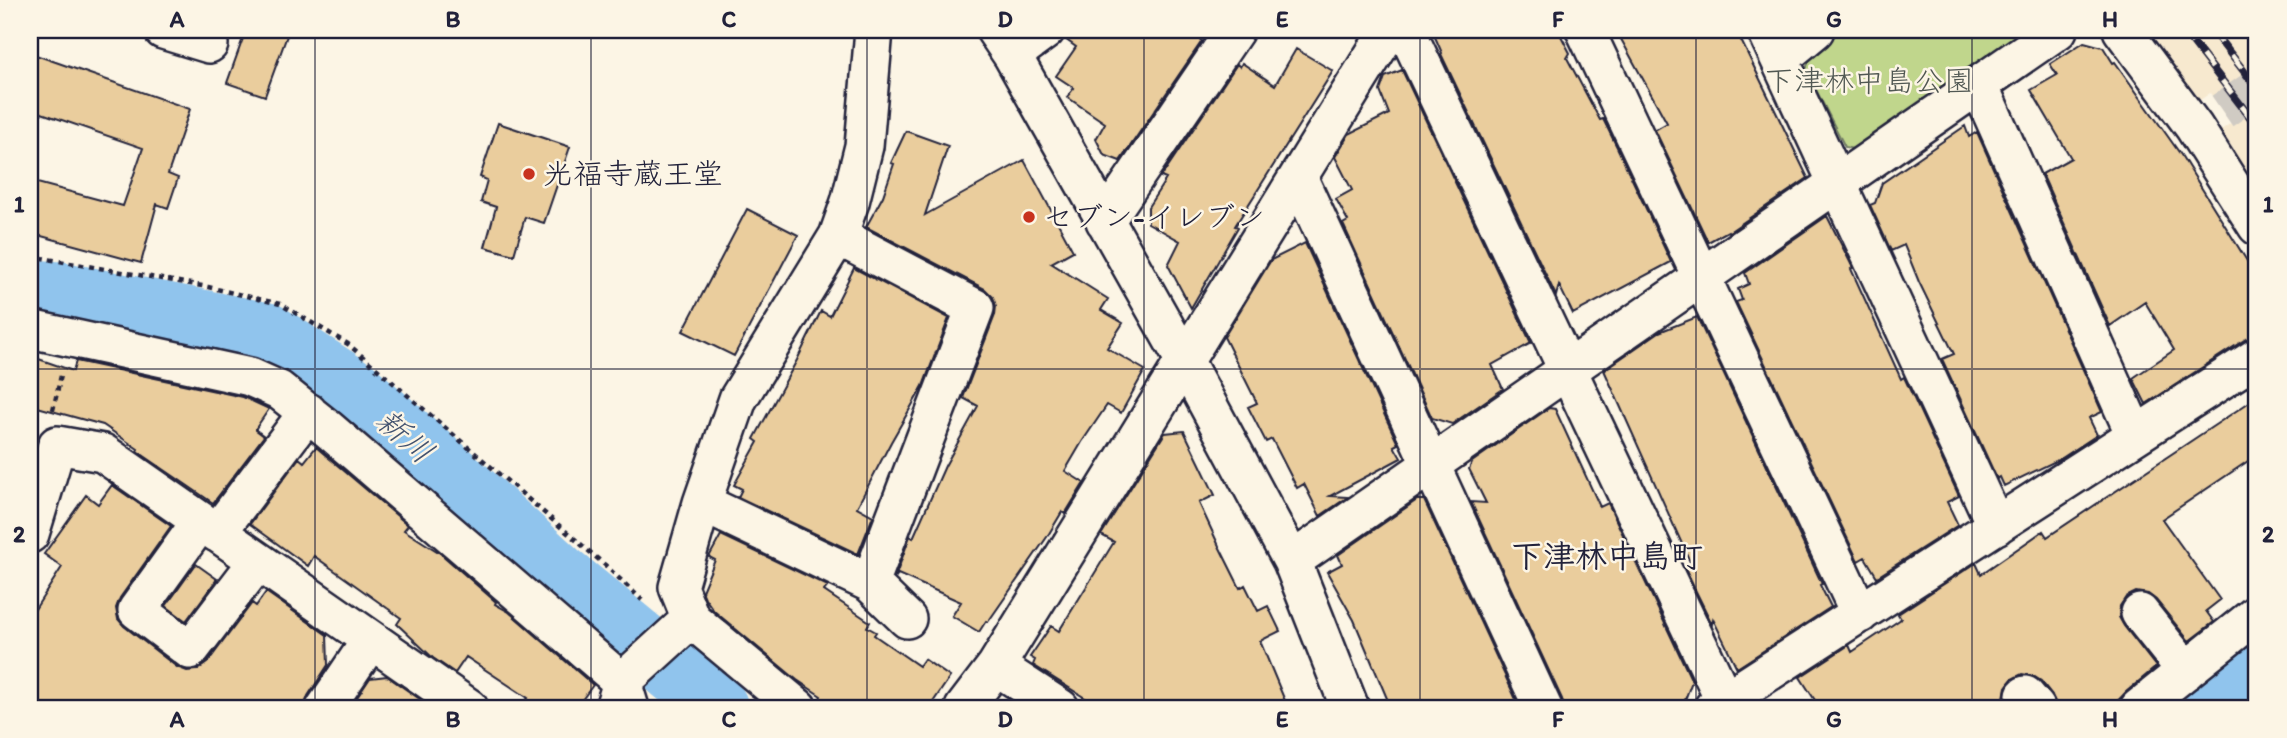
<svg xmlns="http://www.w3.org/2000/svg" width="2287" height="738" font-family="Itim,'Klee One',sans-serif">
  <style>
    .built { fill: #f7e9cf }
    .green { fill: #c0d68c; stroke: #717c64; stroke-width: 2 }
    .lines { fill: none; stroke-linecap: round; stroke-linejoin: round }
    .stream { stroke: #6483a6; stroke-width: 10 }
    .river { stroke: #90c4ed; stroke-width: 65 }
    .building { fill: #eacd9d; stroke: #22223b; stroke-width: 2 }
    .minor-tunnel { stroke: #d0cbc3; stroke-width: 37; stroke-dasharray: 37 18; stroke-linecap: butt }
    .minor-casing { stroke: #22223b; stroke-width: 42 }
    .path { stroke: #22223b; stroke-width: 4.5; stroke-dasharray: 5 5; stroke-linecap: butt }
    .minor { stroke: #fcf5e5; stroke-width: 37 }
    .rail-casing { stroke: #22223b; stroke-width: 8 }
    .rail { stroke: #fcf5e5; stroke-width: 5; stroke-dasharray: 16; stroke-linecap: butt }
    .grid { fill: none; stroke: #22223b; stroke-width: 2; stroke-opacity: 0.55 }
    .poi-dot { fill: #c8321e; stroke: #fcf5e5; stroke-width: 2.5 }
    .labels { text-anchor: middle; stroke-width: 5; stroke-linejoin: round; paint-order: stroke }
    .park-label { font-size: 30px; fill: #515853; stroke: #fcf5e5 }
    .poi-label { font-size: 30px; fill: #22223b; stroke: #fcf5e5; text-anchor: start }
    .water-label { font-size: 32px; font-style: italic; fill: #435370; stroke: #fcf5e5 }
    .neighbourhood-label { font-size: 32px; font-weight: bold; fill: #22223b; stroke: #fcf5e5 }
    .neatline { fill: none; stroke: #22223b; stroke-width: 2.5 }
    .grid-label { font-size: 23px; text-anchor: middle; font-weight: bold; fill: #22223b }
  </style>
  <rect width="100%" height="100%" fill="#fcf5e5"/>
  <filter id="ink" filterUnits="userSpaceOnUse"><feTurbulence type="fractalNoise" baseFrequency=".0143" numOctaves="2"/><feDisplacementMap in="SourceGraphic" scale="14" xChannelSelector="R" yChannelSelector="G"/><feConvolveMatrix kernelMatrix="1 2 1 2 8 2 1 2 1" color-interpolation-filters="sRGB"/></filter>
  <g filter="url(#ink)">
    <path class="built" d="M2139 30H2257V197L2214 135 2231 123 2210 93 2192 106Z"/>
    <path class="green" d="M1839 30H2037L1860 151 1845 147 1806 70 1812 50Z"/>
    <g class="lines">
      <path class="stream" d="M662 708 687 682"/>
      <path class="river" d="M30 292 59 294 267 335 353 391 441 468 557 574 682 677 716 708
        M2216 708 2257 675"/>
    </g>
    <path class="building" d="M246 30H289L265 96 227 83Z
      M1067 30H1187L1202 41 1120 161 1104 155 1096 139 1105 123 1067 97 1074 88 1056 76 1076 47 1065 39Z
      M1432 30H1558L1570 53 1567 58 1600 120 1603 119 1617 147 1671 262 1573 314 1559 285 1556 296 1441 54 1442 53Z
      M1616 30H1736L1808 178 1729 232 1728 231 1708 242 1655 130 1667 123Z
      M2084 42 2103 47 2113 63 2115 62 2181 155 2257 277V336L2246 339 2146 404 2133 378 2174 350 2145 302 2110 326 2042 174 2071 158 2031 90 2057 75 2050 64Z
      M1296 49 1333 71 1235 226 1238 227 1191 308 1168 265 1180 241 1148 223V207L1166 179 1161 177 1237 64 1240 67 1242 63 1275 85Z
      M30 53 190 109 168 174 178 178 168 208 157 204 141 263 30 233V181L123 206 143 148 30 109Z
      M1402 70 1531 343 1492 365 1503 389 1452 424 1432 418 1343 224 1348 221 1336 199 1352 190 1335 157 1349 134 1389 114 1380 91 1385 77Z
      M498 123 570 147 544 223 525 217 514 255 485 247 496 207 481 202 487 180 480 177Z
      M1965 126 1969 137 1977 132 2102 412 2089 418 2097 435 2062 458 2004 486 2000 477 1997 479 1942 359 1954 354 1919 282 1904 245 1891 251 1870 205 1875 203 1882 183Z
      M906 131 948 146 925 215 1024 160 1073 251 1051 263 1108 299 1101 310 1123 323 1107 348 1145 370 1121 413 1107 405 1082 442 1065 471 1084 483 1065 514 1062 512 1047 537 988 622 986 621 979 632 952 616 961 602 898 574 895 578 910 536 913 538 945 466 978 406 963 398 995 315 996 306 993 297 985 289 866 227 883 196 894 164 891 163Z
      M747 209 798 235 734 356 683 331Z
      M1827 216 1853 268 1851 269 1901 379 1904 377 1959 496 1947 502 1958 525 1877 577 1865 557 1858 561 1736 302 1742 300 1738 289 1749 284 1745 273Z
      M1305 243 1398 444 1394 446 1401 458 1330 496 1348 497 1320 516 1304 484 1297 488 1272 439 1266 442 1248 407 1257 403 1224 337 1271 260Z
      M854 268 949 318 923 386 891 442 857 507 873 516 858 554 738 497 742 489 734 485 758 442 754 439 797 360 821 311 830 316Z
      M1697 317 1822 584 1820 585 1831 607 1737 668 1713 619 1712 624 1684 567 1691 564 1604 370 1659 332Z
      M30 356 73 371 76 361 243 397 269 409 256 428V430L264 436 213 503 137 451 138 449 103 425 30 405Z
      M2257 397V455L2162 519 2220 600 2206 611 2214 622 2189 641 2156 600 2148 594 2136 592 2126 597 2120 606 2119 617 2124 626 2156 667 2126 692 2111 708H2056L2052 695 2041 681 2033 676 2022 674 2012 679 2006 687 2004 698 2009 708H1820L1800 677 1849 645 1852 652 1901 619 1898 614 1976 563 1981 574 2043 531 2047 537Z
      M1549 408 1555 409 1600 507 1608 503 1692 681 1682 708H1564L1562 699 1471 502 1486 503 1469 469 1472 462Z
      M1184 431 1215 495 1199 503 1219 546 1240 588 1245 585 1258 611 1268 606 1280 631 1260 641 1288 708H1101L1033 665 1035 660 1030 657 1051 626 1059 631 1114 542 1101 535 1165 433Z
      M316 447 408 525 404 530 440 553 496 602 495 604 509 612 593 685 576 708H520L528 698 466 657 455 673 433 658 397 624 401 618 338 573 314 556 308 566 250 524 299 458 304 462Z
      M112 485 171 526 120 598 116 608 118 619 124 626 177 667 187 671 197 670 207 663 252 603 256 606 266 592 327 635 328 665 308 696 304 708H30V617L62 567 44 554 86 495 98 504Z
      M1417 500H1424L1520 708H1391L1354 620 1327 572 1342 564 1338 555Z
      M721 535 828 586 824 591 870 622 867 627 876 632 874 635 919 666 924 659 950 677 929 708H835L820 698 821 696 797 680 714 611 705 598 702 591 715 560 709 557Z
      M196 564 217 579 186 621 166 606Z
      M387 676 431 707 430 708H350L370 678Z"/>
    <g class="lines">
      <path class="minor-tunnel" d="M2222 111 2257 87"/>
      <defs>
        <path id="minor" d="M163 30 209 44
          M995 30 1012 55 1184 360 1292 561 1350 708
          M1406 30 1725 701
          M1585 30 1860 614
          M1766 30 1996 526
          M2122 30 2194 127 2257 226
          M1012 55 1046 30
          M1780 59 1815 30
          M1979 85 2135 435
          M1298 177 1543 708
          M1105 221 1235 30
          M30 329 250 377 279 390 328 429 622 682 630 708
          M702 503 870 583 975 308 838 236
          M201 521 137 610 190 650 258 561
          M217 533 308 412
          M30 534 57 445 103 453 469 708
          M1292 561 2058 30
          M870 583 907 619
          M2140 613 2186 671
          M996 666 1060 708
          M2025 695 2036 708
          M615 705 622 682 691 619
          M325 708 371 640
          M798 708 691 619 678 587 702 503 738 399 838 236 850 202 864 146 874 30
          M964 708 996 666 1389 30
          M1713 708 2257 357
          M2139 708 2257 614"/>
      </defs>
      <use href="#minor" class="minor-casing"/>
      <path class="path" d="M30 256 208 287 280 304 348 344 605 565 642 600
        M53 410 62 371"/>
      <use href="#minor" class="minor"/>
      <defs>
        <path id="rail" d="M2183 30 2257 126
          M2212 30 2257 88"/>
      </defs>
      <use href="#rail" class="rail-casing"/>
      <use href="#rail" class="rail"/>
    </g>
  </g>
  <path class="grid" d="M315 30V708M591 30V708M867 30V708M1144 30V708M1420 30V708M1696 30V708M1972 30V708M30 369H2257"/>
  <g class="poi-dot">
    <circle cx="529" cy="174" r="7"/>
    <circle cx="1029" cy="217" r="7"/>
  </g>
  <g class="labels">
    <g class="park-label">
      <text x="1869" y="91">下津林中島公園</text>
    </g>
    <g class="poi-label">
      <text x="543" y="184">光福寺蔵王堂</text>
      <text x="1043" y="227">セブン-イレブン</text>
    </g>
    <g class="water-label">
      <text transform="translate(405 436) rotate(41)" y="11">新川</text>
    </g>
    <g class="neighbourhood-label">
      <text x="1607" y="567">下津林中島町</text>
    </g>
  </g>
  <rect width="2287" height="738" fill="none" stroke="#fcf5e5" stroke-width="77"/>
  <rect x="38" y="38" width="2210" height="662" class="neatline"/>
  <g class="grid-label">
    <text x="177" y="27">A</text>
    <text x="453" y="27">B</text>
    <text x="729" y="27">C</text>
    <text x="1005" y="27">D</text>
    <text x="1282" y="27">E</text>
    <text x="1558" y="27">F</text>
    <text x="1834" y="27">G</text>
    <text x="2110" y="27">H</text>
    <text x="19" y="212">1</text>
    <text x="2268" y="212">1</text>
    <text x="19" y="542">2</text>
    <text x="2268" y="542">2</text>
    <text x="177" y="727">A</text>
    <text x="453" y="727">B</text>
    <text x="729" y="727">C</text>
    <text x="1005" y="727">D</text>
    <text x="1282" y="727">E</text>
    <text x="1558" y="727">F</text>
    <text x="1834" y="727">G</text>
    <text x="2110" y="727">H</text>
  </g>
</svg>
